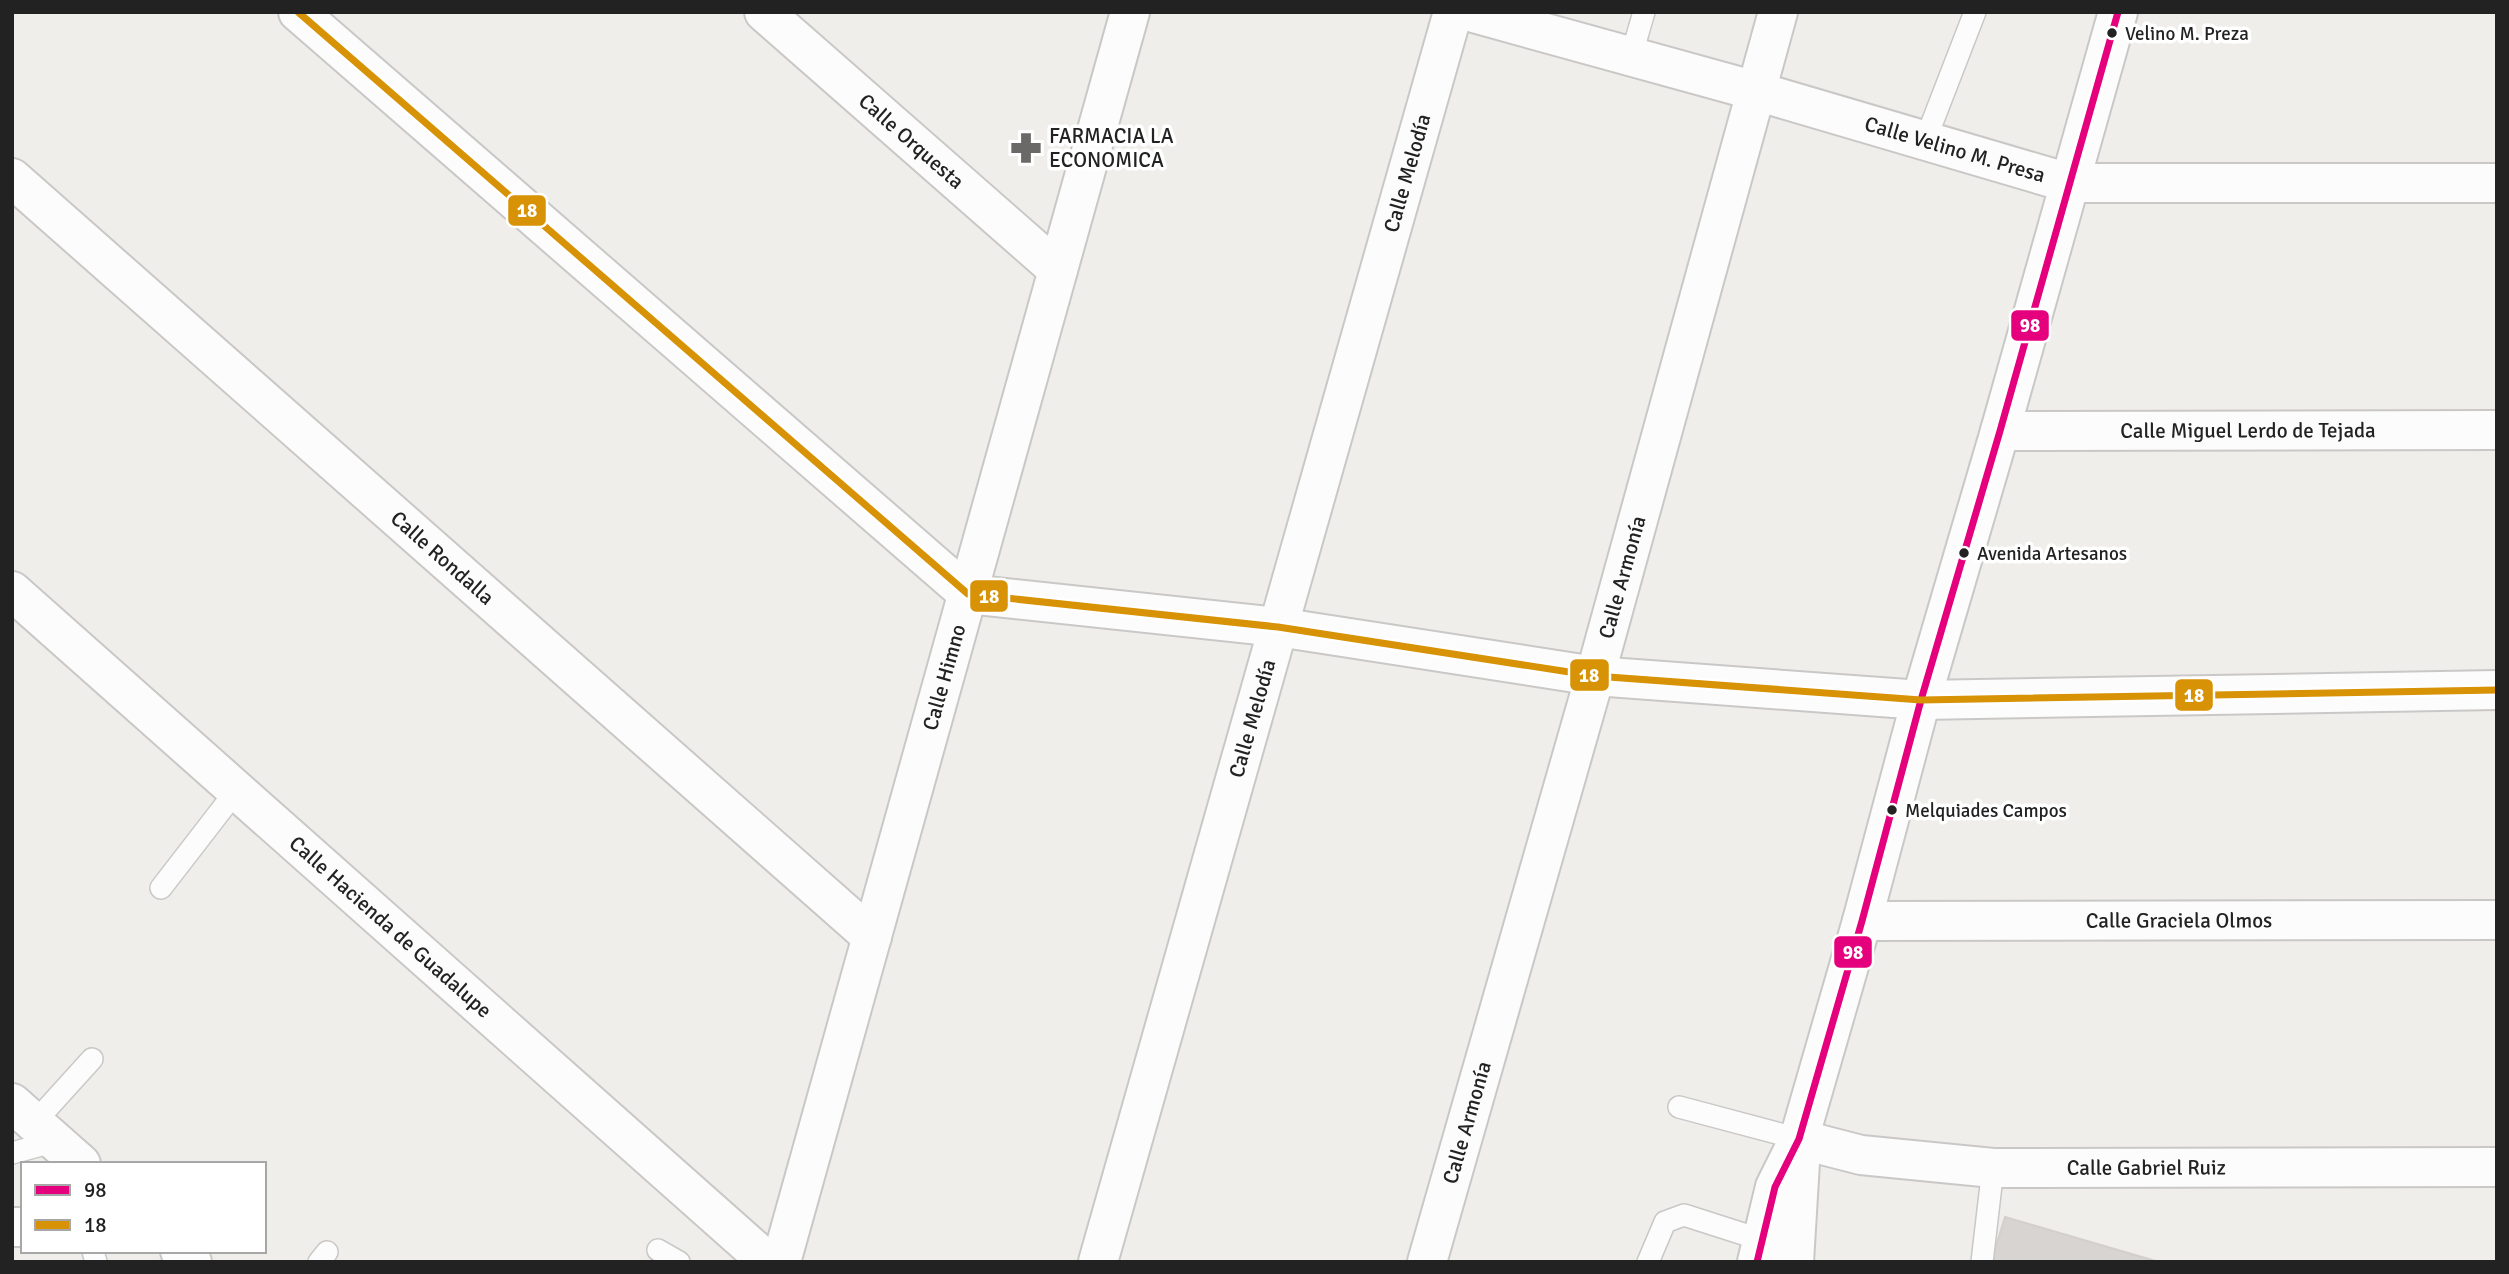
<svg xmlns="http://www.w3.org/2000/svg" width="2509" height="1274" font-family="Signika,sans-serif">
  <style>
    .building { fill: #d7d4d2; stroke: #d3d0cc; stroke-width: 2; filter: url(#shadow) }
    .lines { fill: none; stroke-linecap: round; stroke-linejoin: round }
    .service-casing { stroke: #c9c8c7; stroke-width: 24 }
    .minor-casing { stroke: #c9c8c7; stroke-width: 42 }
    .tertiary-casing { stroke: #c9c8c7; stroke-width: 42 }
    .service { stroke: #fdfcfc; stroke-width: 21 }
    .minor { stroke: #fdfcfc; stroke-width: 38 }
    .tertiary { stroke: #fdfcfc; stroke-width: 38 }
    .bus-1-casing { stroke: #fff; stroke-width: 12 }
    .bus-2-casing { stroke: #fff; stroke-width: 12 }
    .bus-1 { stroke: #e5007d; stroke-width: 7 }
    .bus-2 { stroke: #d79205; stroke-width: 7 }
    .bus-dot { fill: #222; stroke: #fff; stroke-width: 2.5 }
    .labels { text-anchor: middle; stroke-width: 7; stroke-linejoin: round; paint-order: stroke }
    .bus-label { font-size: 19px; fill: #222; stroke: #fff; text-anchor: start }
    .poi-label { font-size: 21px; fill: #222; stroke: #fff; text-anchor: start }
    .street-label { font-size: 21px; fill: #222; stroke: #fff }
    .line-badge { stroke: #fff; stroke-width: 2.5 }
    .badge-label { font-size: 19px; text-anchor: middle; font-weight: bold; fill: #fff }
  </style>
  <defs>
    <filter id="shadow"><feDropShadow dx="6" dy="6" stdDeviation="2" flood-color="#0004"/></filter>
  </defs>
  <rect width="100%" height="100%" fill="#f0eeeb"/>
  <path class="building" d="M2005 1217 2159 1262H1991Z"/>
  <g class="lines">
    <defs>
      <path id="service" d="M1631 57 1644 12
        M1925 141 1975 12
        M161 888 236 791
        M1679 1107 1799 1139
        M34 1123 92 1059
        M12 1153 56 1141
        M658 1250 679 1262
        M93 1251 96 1262
        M319 1262 327 1252
        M1648 1262 1665 1222 1684 1215 1762 1240
        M1982 1262 1993 1168"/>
      <g id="minor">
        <path d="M298 12 968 594 1278 627 1595 676 1921 700 2497 690"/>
        <path id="s1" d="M764 12 1058 270"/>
        <path id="s2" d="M12 178 872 937"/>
        <path id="s3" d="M2000 431 2497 430"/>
        <path id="s4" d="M12 591 768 1262"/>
        <path id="s5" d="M1862 921 2497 920"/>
        <path d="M12 1103 81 1164"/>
        <path id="s6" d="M1799 1139 1861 1155 1993 1168 2497 1167"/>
        <path d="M12 1227H23"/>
        <path d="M180 1251 192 1262"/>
        <path id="s7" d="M781 1262 1130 12"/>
        <path id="s8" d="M1098 1262 1453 12"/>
        <path id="s9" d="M1427 1262 1595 676 1778 12"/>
      </g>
      <g id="tertiary">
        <path id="s10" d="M1470 12 1756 91 2069 183H2497"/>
        <path d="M1757 1262 1775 1187 1799 1139 1862 921 1921 700 2000 431 2118 12"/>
        <path d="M1794 1262 1800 1162"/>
      </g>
    </defs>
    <use href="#service" class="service-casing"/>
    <use href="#minor" class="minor-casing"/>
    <use href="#tertiary" class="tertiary-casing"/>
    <use href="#service" class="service"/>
    <use href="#minor" class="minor"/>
    <use href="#tertiary" class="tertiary"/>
    <defs>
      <path id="bus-1" d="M1757 1262 1775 1187 1799 1139 1862 921 1921 700 2000 431 2118 12"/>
      <path id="bus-2" d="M298 12 968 594 1278 627 1595 676 1921 700 2497 690"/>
    </defs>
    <use href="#bus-1" class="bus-1-casing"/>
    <use href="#bus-2" class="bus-2-casing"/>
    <use href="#bus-1" class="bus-1"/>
    <use href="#bus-2" class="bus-2"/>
  </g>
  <defs>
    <symbol id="pharmacy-bare" viewBox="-9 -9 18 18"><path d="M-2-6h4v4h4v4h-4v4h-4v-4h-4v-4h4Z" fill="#6a6968" stroke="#fff" stroke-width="2.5" paint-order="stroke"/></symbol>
  </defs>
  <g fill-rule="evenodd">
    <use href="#pharmacy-bare" x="1004" y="126" width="44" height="44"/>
  </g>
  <g class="bus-dot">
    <circle cx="2112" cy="33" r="6"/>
    <circle cx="1964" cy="553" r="6"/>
    <circle cx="1892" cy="810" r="6"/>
  </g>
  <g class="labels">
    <g class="bus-label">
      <text x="2125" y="40">Velino M. Preza</text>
      <text x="1977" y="560">Avenida Artesanos</text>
      <text x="1905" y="817">Melquiades Campos</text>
    </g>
    <g class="poi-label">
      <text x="1049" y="143">FARMACIA LA<tspan x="1049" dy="24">ECONOMICA</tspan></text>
    </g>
    <g class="street-label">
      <text dy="7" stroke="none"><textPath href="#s1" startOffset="196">Calle Orquesta</textPath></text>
      <text dy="7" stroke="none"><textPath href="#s10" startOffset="504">Calle Velino M. Presa</textPath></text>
      <text dy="7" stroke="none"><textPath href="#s8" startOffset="1132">Calle Melodía</textPath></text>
      <text dy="7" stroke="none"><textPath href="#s3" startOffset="248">Calle Miguel Lerdo de Tejada</textPath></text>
      <text dy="7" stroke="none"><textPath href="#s2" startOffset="574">Calle Rondalla</textPath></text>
      <text dy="7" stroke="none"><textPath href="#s9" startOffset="712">Calle Armonía</textPath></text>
      <text dy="7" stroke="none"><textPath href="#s7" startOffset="607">Calle Himno</textPath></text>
      <text dy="7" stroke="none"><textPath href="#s8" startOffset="565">Calle Melodía</textPath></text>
      <text dy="7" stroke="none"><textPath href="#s5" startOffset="317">Calle Graciela Olmos</textPath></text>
      <text dy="7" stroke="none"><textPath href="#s4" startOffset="506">Calle Hacienda de Guadalupe</textPath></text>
      <text dy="7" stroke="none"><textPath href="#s9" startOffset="145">Calle Armonía</textPath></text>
      <text dy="7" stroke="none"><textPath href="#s6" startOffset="350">Calle Gabriel Ruiz</textPath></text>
    </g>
  </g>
  <g class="line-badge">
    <rect x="507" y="194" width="40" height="33" rx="7" fill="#d79205"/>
    <rect x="2010" y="309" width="40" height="33" rx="7" fill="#e5007d"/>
    <rect x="969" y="579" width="40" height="34" rx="7" fill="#d79205"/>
    <rect x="1569" y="658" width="41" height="34" rx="7" fill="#d79205"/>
    <rect x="2174" y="678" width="40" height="34" rx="7" fill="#d79205"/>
    <rect x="1833" y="935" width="40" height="34" rx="7" fill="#e5007d"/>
  </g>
  <g class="badge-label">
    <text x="527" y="217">18</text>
    <text x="2030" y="332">98</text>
    <text x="989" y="603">18</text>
    <text x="1589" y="682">18</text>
    <text x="2194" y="702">18</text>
    <text x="1853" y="959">98</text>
  </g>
  <rect width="2509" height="1274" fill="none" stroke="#222222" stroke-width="28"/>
  <rect x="21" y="1162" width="245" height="91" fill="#ffffff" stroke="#a7a7a7" stroke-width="2"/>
  <rect x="35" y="1185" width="35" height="10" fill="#e5007d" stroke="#a7a7a7" stroke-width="2"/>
  <text x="84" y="1197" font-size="21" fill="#222222">98</text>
  <rect x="35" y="1220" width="35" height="10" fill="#d79205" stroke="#a7a7a7" stroke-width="2"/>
  <text x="84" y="1232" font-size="21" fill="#222222">18</text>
</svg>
